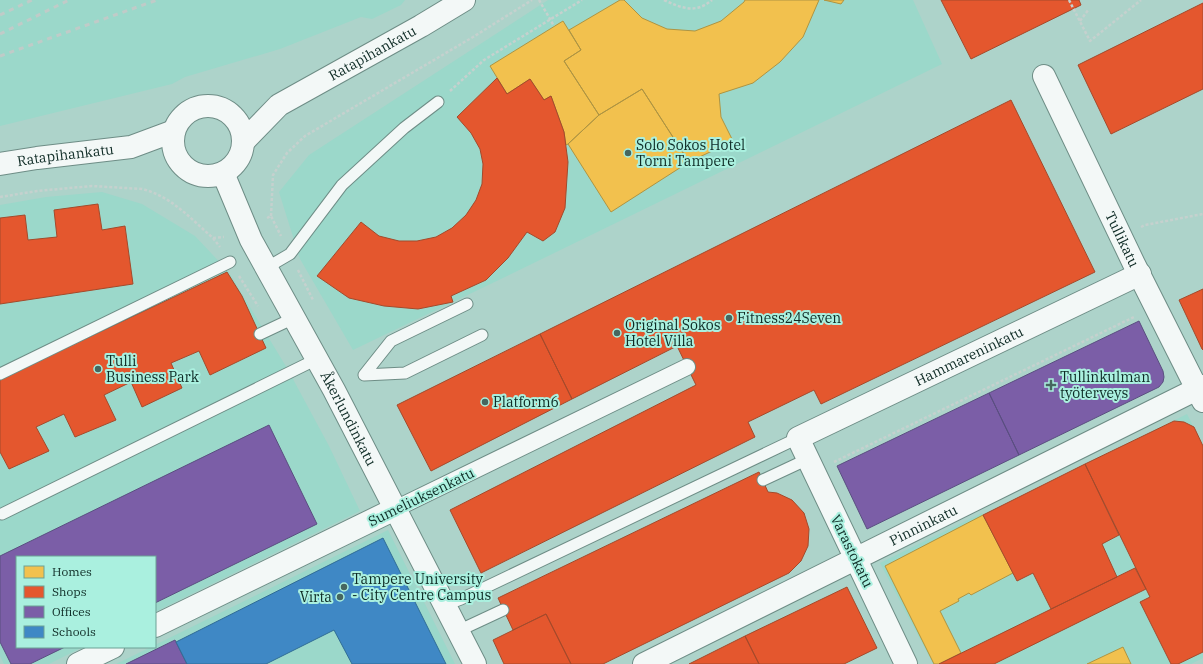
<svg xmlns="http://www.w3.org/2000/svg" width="1203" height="664" font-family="'IBM Plex Serif',serif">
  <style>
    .built { fill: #9bd8ca }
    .homes { fill: #f2c14e; stroke: #ae9442 }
    .shops { fill: #e4572e; stroke: #a44a2b }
    .offices { fill: #7b5ea7; stroke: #5a4f80 }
    .schools { fill: #3f88c5; stroke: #306c95 }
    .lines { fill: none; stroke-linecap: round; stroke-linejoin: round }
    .service-casing { stroke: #6e8d86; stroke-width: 13 }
    .pedestrian-casing { stroke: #6e8d86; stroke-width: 18 }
    .minor-casing { stroke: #6e8d86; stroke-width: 24 }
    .primary-casing { stroke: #6e8d86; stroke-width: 24 }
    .path { stroke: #c5d1ce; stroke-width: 2.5; stroke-dasharray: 3 2; stroke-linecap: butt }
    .service { stroke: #f3f8f7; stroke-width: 11 }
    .pedestrian { stroke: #f3f8f7; stroke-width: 16 }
    .minor { stroke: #f3f8f7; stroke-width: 22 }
    .primary { stroke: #f3f8f7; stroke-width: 22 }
    .rail { stroke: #c0cbc8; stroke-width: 3; stroke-dasharray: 5 5; stroke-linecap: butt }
    .poi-dot { fill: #46665f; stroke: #aaf0df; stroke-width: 1.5 }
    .labels { text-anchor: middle; stroke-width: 4; stroke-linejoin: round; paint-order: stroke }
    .street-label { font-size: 14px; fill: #0e2b25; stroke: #aaf0df }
    .poi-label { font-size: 14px; fill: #0e2b25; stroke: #aaf0df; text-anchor: start }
  </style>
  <rect width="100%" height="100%" fill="#add3ca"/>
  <path class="built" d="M0 0H405L401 5 372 19 361 17 280 49 185 77 172 84 0 126Z
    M548 0H913L942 64 505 277 353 350 300 259 279 192 309 155Z
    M102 192 142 204 195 236 228 271 287 368 329 446 360 511 155 612V557H17V647H83L49 664H4L0 656V205L46 197Z
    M1187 414 1203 446V658L1191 664H933L880 563 982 513 983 515Z
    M388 530 455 664H116L151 647H155V645Z"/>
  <path class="homes" d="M620 0H624L642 18 667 29 695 31 721 21 744 2 745 0H819L803 37 780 62 753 83 719 94 721 117 733 141 689 162 642 89 599 115 564 61 581 50 569 30Z
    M824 0H844L841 4Z
    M563 21 581 50 564 61 599 115 568 144 566 145 564 132 551 96 544 100 530 79 507 94 490 66Z
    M642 89 689 162 611 212 568 144 599 115Z
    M983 515 1013 573 971 595 969 593 958 599 959 601 940 611 961 653 939 664H934L885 566Z
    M1123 647 1131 664H1087Z"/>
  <path class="shops" d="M941 0H1079L1081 5 971 59Z
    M1203 3V89L1111 134 1078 65Z
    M497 78 507 94 530 79 544 100 551 96 564 132 568 162 565 208 555 232 543 241 527 232 508 258 486 280 451 296 453 302 418 309 384 306 349 298 317 276 361 222 379 236 399 241H417L436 237 452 228 466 215 476 200 482 184 483 164 480 149 471 133 457 117Z
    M1011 100 1095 272 821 404 814 390 748 422 755 437 481 573 450 510 696 385 677 346 572 399 540 334Z
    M98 204 102 230 125 226 133 284 0 304V218L25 215 28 240 57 237 54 210Z
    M227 272 242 296 266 348 210 375 199 351 171 363 182 388 142 407 131 382 104 395 116 420 75 437 64 414 36 427 49 451 9 469 0 452V379Z
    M1203 289V350L1202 349 1179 300Z
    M540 334 572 399 431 471 397 405Z
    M1174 421 1184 422 1194 427 1203 446V652L1178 664H1171L1140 602 1150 597 1085 464Z
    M1085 464 1119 535 1102 544 1117 577 1051 609 1033 573 1017 581 983 515Z
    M759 472 768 492 777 493 792 500 804 513 809 529 808 546 801 561 789 573 603 664H571L546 614 513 630 498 598Z
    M1135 568 1146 589 994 664H939Z
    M847 587 877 648 844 664H759L745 636Z
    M546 614 571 664H504L493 640Z
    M745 636 759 664H689Z"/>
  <path class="offices" d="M1139 321 1163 371 1164 377 1163 382 1159 387 1019 455 989 393Z
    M989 393 1019 455 867 529 837 466Z
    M269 425 317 524 155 603V557H17V647H65L30 664H11L0 642V556Z
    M175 640 187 664H126Z"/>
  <path class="schools" d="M383 538 446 664H352L334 630 266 664H187L176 642Z"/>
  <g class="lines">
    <defs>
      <path id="service" d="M266 268 290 254 342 185 404 128 438 102
        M260 334 294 318
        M0 374 230 262
        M364 375 391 341 467 304
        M364 375 405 373 482 335
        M763 480 808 459
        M2 514 317 359
        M445 605 461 599 798 438
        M458 631 503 610"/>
      <path id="pedestrian" d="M395 509 687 367"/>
      <g id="minor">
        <path id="s1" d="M1044 76 1134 264 1203 401"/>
        <path id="s2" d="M223 173 251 240 334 390 475 664"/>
        <path d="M155 626 395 509"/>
        <path d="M78 664 113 647"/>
        <path id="s3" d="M644 664 1203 386"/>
        <path id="s4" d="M906 664 798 438 1140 274"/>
      </g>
      <g id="primary">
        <circle cx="208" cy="141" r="35"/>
        <path id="s5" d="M244 141 279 105 421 26 464 0"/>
        <path id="s6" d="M0 164 37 158 131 147 174 131"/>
      </g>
    </defs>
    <use href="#service" class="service-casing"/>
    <use href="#pedestrian" class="pedestrian-casing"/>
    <use href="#minor" class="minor-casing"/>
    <use href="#primary" class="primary-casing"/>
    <path class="path" d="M539 0 554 26
      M664 0C681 8 696 14 712 0
      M1069 0 1090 41 1141 0
      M1080 21 1089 9
      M450 91 484 60 582 0
      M0 197 37 191 92 186 142 189C171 196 191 219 213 238L224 237
      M271 216 273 175 287 153 305 136 473 37 532 0
      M267 218 271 216 281 236
      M1141 227 1145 225 1203 214
      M213 238 220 247
      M298 270 313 300
      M239 276 258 306
      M834 462 1134 317"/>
    <use href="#service" class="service"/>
    <use href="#pedestrian" class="pedestrian"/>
    <use href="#minor" class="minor"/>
    <use href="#primary" class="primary"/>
    <path class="rail" d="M0 15 32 0
      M0 34 69 0
      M0 56 157 0"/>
  </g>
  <g class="poi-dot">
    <circle cx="628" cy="153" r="4"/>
    <circle cx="729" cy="318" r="4"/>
    <circle cx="617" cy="333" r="4"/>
    <circle cx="98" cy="369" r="4"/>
    <path d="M1049 379h4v4h4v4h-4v4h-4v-4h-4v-4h4z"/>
    <circle cx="485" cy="402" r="4"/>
    <circle cx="344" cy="587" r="4"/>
    <circle cx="340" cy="597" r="4"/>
  </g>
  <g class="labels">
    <g class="street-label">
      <text dy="5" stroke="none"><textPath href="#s5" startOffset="157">Ratapihankatu</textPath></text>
      <text dy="5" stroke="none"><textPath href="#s6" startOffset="66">Ratapihankatu</textPath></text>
      <text dy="5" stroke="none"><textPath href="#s1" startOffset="181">Tullikatu</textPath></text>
      <text dy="5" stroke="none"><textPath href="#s4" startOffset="440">Hammareninkatu</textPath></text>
      <text dy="5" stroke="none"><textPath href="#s2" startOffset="276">Åkerlundinkatu</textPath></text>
      <text transform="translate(421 497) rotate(-26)" y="5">Sumeliuksenkatu</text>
      <text dy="5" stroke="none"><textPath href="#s3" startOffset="312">Pinninkatu</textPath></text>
      <text transform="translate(852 551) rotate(64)" y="5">Varastokatu</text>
    </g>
    <g class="poi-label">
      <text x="636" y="150">Solo Sokos Hotel<tspan x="636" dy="16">Torni Tampere</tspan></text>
      <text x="737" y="323">Fitness24Seven</text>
      <text x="625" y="330">Original Sokos<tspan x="625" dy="16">Hotel Villa</tspan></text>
      <text x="106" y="366">Tulli<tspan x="106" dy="16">Business Park</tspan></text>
      <text x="1060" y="382">Tullinkulman<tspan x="1060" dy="16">työterveys</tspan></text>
      <text x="493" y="407">Platform6</text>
      <text x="352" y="584">Tampere University<tspan x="352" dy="16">- City Centre Campus</tspan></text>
      <text x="332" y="602" text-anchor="end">Virta</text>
    </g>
  </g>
  <rect x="16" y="556" width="140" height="92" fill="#aaf0df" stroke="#6ca195"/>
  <rect x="24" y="566" width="20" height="12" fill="#f2c14e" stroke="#6ca195"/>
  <text x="52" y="576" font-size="12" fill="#0e2b25">Homes</text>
  <rect x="24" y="586" width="20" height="12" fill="#e4572e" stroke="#6ca195"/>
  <text x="52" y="596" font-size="12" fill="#0e2b25">Shops</text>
  <rect x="24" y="606" width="20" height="12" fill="#7b5ea7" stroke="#6ca195"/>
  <text x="52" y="616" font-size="12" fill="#0e2b25">Offices</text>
  <rect x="24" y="626" width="20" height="12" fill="#3f88c5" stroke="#6ca195"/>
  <text x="52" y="636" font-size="12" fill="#0e2b25">Schools</text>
</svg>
